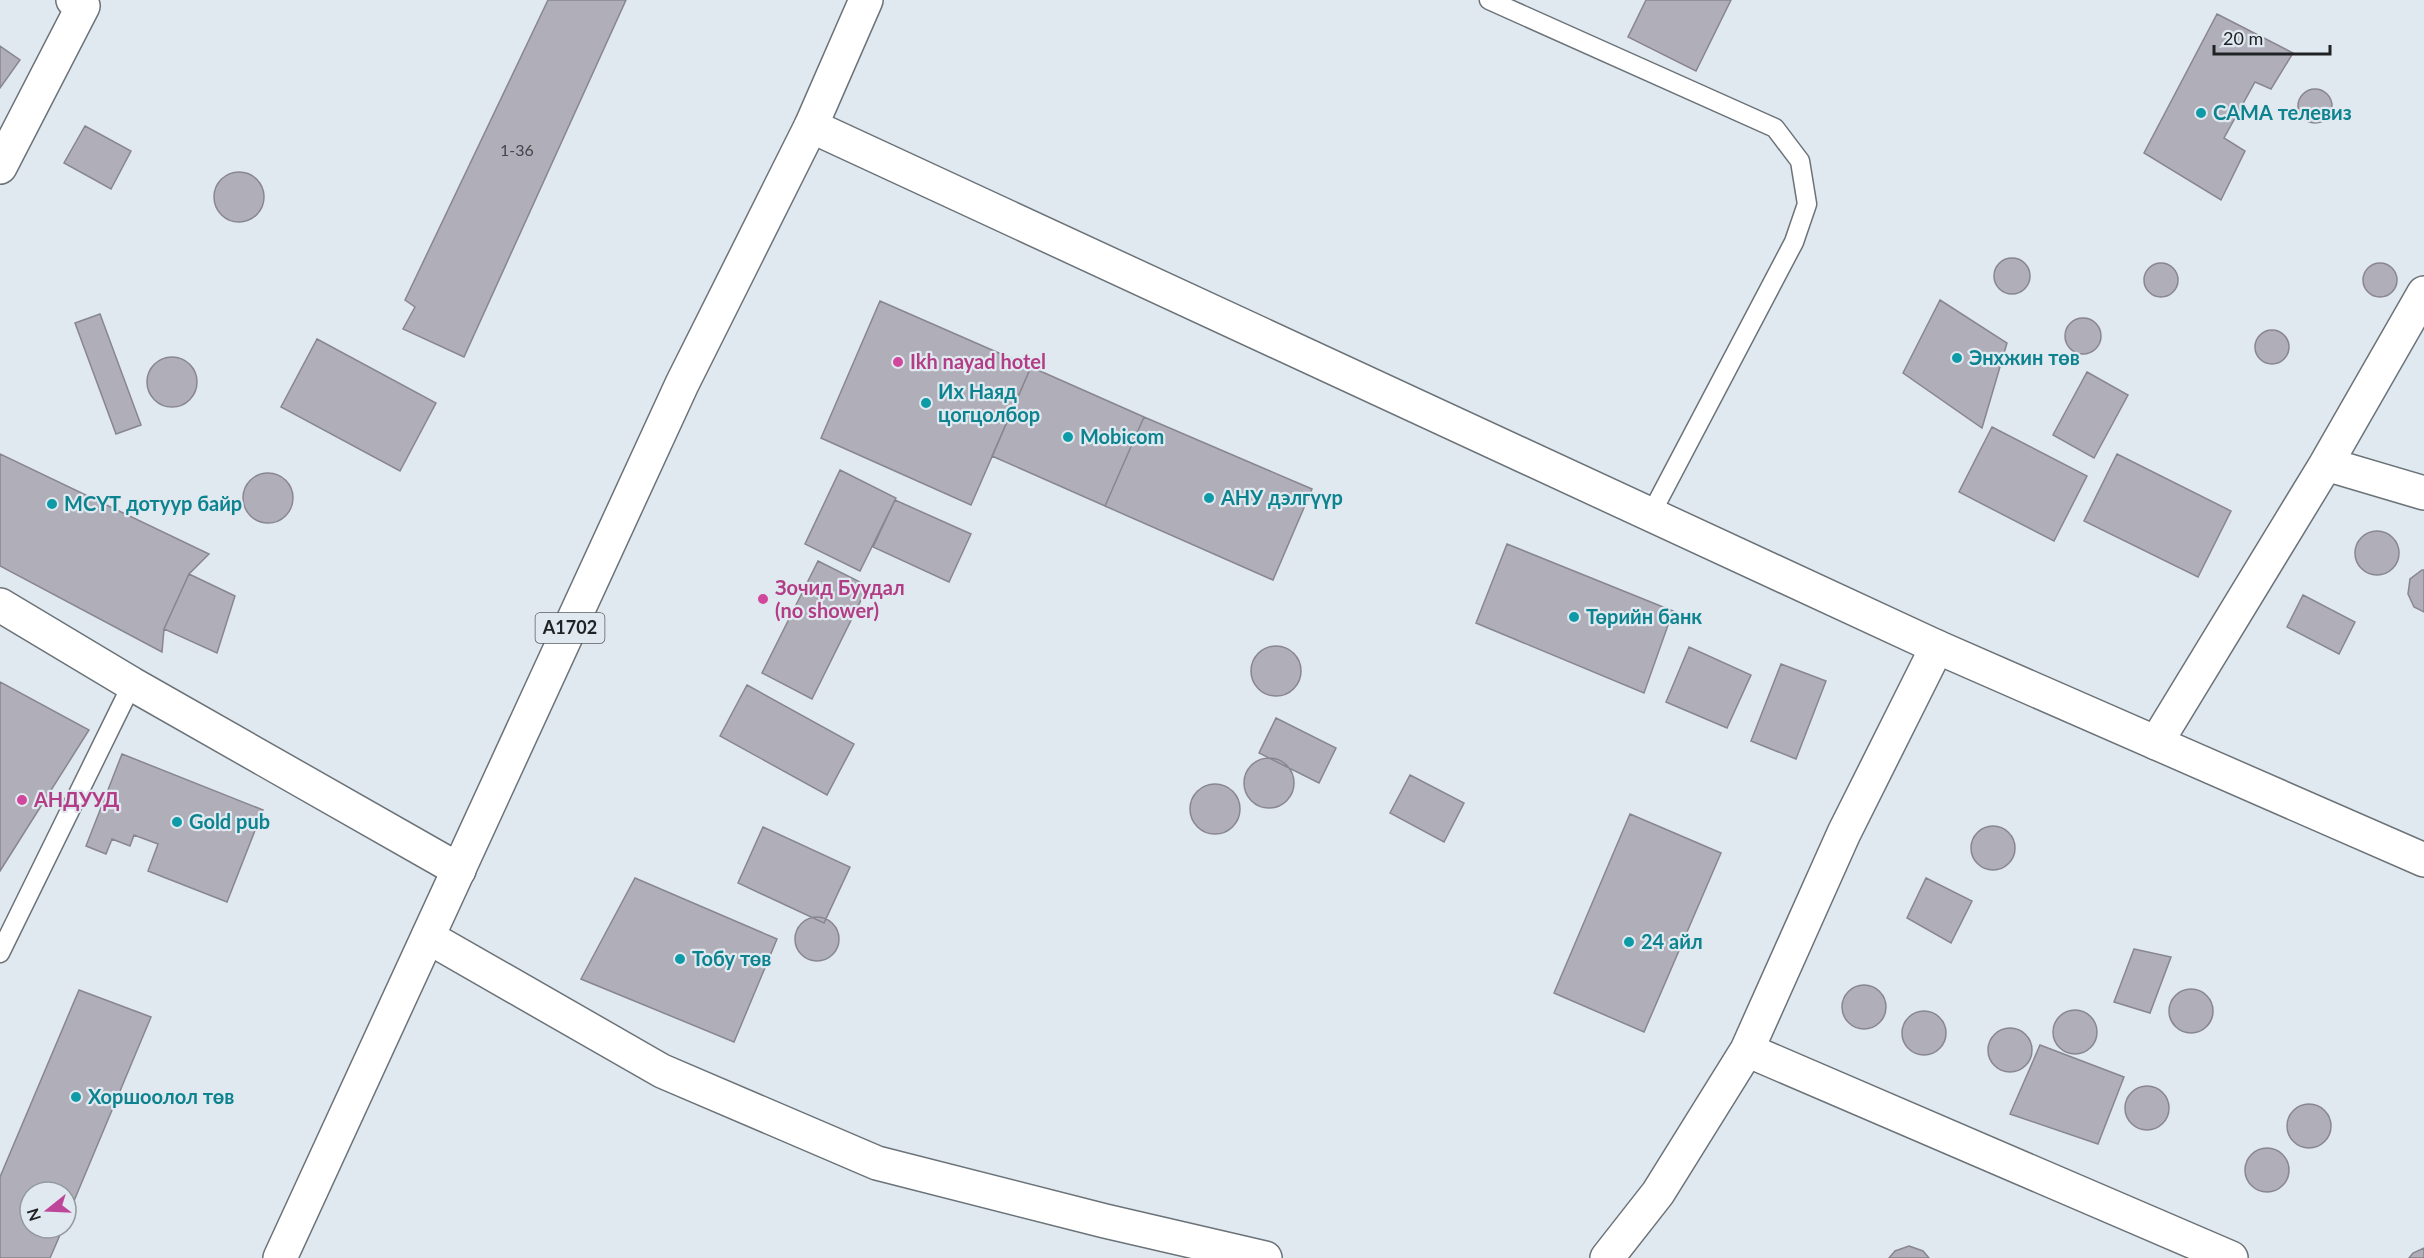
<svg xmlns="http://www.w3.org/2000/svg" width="2424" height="1258" font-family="Lato,sans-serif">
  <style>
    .building { fill: #b0aeb8; stroke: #88868f; stroke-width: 1.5 }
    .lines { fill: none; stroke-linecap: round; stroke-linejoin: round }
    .service-casing { stroke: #6b7379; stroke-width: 21 }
    .minor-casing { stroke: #6b7379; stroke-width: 36 }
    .tertiary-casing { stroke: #6b7379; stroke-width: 36 }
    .trunk-casing { stroke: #6b7379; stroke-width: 36 }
    .service { stroke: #fff; stroke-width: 18 }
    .minor { stroke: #fff; stroke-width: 33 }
    .tertiary { stroke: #fff; stroke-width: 33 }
    .trunk { stroke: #fff; stroke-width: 33 }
    .culture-dot { fill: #0f9aa8; stroke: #e0e9ef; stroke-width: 2 }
    .hotel-dot { fill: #d1479c; stroke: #e0e9ef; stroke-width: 2 }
    .labels { text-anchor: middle; stroke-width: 4.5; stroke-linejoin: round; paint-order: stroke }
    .number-label { font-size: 16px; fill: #44464a }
    .shield { fill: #e0e9ef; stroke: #5a5e62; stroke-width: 1.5 }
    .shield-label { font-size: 18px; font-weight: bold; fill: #202325 }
    .culture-label { font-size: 20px; font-weight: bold; fill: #0d838f; stroke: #e0e9ef; text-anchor: start }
    .hotel-label { font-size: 20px; font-weight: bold; fill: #b23c85; stroke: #e0e9ef; text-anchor: start }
  </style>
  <rect width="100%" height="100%" fill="#e0e9ef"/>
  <path class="building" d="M548 0H626L464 357 403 329 415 307 405 300Z
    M1646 0H1731L1696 71 1628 37Z
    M2217 14 2293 53 2271 89 2255 82 2224 138 2245 151 2221 200 2144 153Z
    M0 46 20 60 0 88Z
    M2298 106a17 17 0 1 1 34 0a17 17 0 1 1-34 0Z
    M85 126 131 151 111 189 64 163Z
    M214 197a25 25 0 1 1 50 0a25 25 0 1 1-50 0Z
    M1994 276a18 18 0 1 1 36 0a18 18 0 1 1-36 0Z
    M2144 280a17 17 0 1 1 34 0a17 17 0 1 1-34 0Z
    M2363 280a17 17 0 1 1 34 0a17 17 0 1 1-34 0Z
    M1940 300 2007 343 1982 428 1903 373Z
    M880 301 1031 367 971 505 821 438Z
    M100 314 141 425 116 434 75 323Z
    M2065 336a18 18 0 1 1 36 0a18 18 0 1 1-36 0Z
    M2255 347a17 17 0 1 1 34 0a17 17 0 1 1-34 0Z
    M317 339 436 403 400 471 281 407Z
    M147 382a25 25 0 1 1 50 0a25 25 0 1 1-50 0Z
    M1031 367 1144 417 1105 506 992 456Z
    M2087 372 2128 395 2094 458 2053 435Z
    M1144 417 1312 489 1273 580 1105 506Z
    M1992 427 2087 476 2054 541 1959 492Z
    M0 454 209 554 189 574 164 629 162 652 0 566Z
    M2117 454 2231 511 2198 577 2084 521Z
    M840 470 896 498 860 571 805 544Z
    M243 498a25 25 0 1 1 50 0a25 25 0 1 1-50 0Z
    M895 500 971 534 949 582 873 547Z
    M2355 553a22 22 0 1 1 44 0a22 22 0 1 1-44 0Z
    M1507 544 1673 611 1644 693 1476 623Z
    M818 561 868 586 812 699 762 673Z
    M2422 570H2424V612L2414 607 2408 594 2410 579Z
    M189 574 235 596 217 653 164 629Z
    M2303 595 2355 622 2339 654 2287 627Z
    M1251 671a25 25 0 1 1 50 0a25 25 0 1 1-50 0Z
    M1689 647 1751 675 1727 728 1666 702Z
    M1781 664 1826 681 1796 759 1751 741Z
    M0 682 89 730 0 871Z
    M747 685 854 744 827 795 720 736Z
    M1276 718 1336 748 1319 783 1259 753Z
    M122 754 263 810 227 902 148 871 158 844 134 835 130 846 112 839 106 854 86 846Z
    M1244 783a25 25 0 1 1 50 0a25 25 0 1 1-50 0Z
    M1410 775 1464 803 1444 842 1390 813Z
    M1190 809a25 25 0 1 1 50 0a25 25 0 1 1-50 0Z
    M1630 814 1721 853 1644 1032 1554 993Z
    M1971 848a22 22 0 1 1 44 0a22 22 0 1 1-44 0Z
    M763 827 850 867 824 923 738 883Z
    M635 878 777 939 734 1042 581 979Z
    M1926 878 1972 901 1951 943 1907 918Z
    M795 939a22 22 0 1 1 44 0a22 22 0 1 1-44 0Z
    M2134 949 2171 957 2150 1013 2114 1002Z
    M1842 1007a22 22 0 1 1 44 0a22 22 0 1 1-44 0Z
    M2169 1011a22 22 0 1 1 44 0a22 22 0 1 1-44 0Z
    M79 990 151 1017 66 1220V1192H30V1228H63L50 1258H0V1177Z
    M2053 1032a22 22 0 1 1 44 0a22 22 0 1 1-44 0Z
    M1902 1033a22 22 0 1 1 44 0a22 22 0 1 1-44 0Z
    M1988 1050a22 22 0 1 1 44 0a22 22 0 1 1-44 0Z
    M2040 1045 2124 1077 2098 1144 2010 1114Z
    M2125 1108a22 22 0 1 1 44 0a22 22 0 1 1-44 0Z
    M2287 1126a22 22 0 1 1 44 0a22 22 0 1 1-44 0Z
    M2245 1170a22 22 0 1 1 44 0a22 22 0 1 1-44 0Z
    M1909 1246 1923 1251 1929 1258H1889L1895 1251Z
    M2424 1248V1258H2409L2413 1253Z"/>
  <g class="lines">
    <defs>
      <path id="service" d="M1489 0 1775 128 1800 161 1807 204 1794 242 1651 514
        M0 953 132 684"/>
      <path id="minor" d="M0 167 83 6 73 0
        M2326 464 2424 493
        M2156 743 2326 464 2424 293
        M428 937 662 1071 877 1163 1105 1221 1265 1258
        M1747 1050 2231 1258
        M1607 1258 1658 1193 1747 1050 1844 833 1937 647"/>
      <path id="tertiary" d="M811 126 1937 647 2424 860
        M0 605 132 684 459 870"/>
      <path id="trunk" d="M280 1258 682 384 811 126 866 0"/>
    </defs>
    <use href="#service" class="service-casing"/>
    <use href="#minor" class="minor-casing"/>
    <use href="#tertiary" class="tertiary-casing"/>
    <use href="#trunk" class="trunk-casing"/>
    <use href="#service" class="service"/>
    <use href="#minor" class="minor"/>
    <use href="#tertiary" class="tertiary"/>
    <use href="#trunk" class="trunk"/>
  </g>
  <g class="culture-dot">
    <circle cx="2201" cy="113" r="6"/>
    <circle cx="1957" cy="358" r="6"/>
    <circle cx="926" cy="403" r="6"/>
    <circle cx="1068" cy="437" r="6"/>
    <circle cx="1209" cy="498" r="6"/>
    <circle cx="52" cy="504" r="6"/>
    <circle cx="1574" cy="617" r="6"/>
    <circle cx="177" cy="822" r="6"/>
    <circle cx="1629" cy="942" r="6"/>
    <circle cx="680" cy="959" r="6"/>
    <circle cx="76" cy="1097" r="6"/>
  </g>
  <g class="hotel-dot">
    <circle cx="898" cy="362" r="6"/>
    <circle cx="763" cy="599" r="6"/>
    <circle cx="22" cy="800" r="6"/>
  </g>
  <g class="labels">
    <g class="number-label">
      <text x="517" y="156">1-36</text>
    </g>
    <rect class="shield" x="535.5" y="613" width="69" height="30" rx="4.5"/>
    <g class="shield-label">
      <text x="570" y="634">A1702</text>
    </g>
    <g class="culture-label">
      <text x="2213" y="120">САМА телевиз</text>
      <text x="1969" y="365">Энхжин төв</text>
      <text x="938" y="399">Их Наяд<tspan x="938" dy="23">цогцолбор</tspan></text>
      <text x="1080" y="444">Mobicom</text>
      <text x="1221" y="505">АНУ дэлгүүр</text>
      <text x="64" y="511">МСҮТ дотуур байр</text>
      <text x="1586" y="624">Төрийн банк</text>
      <text x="189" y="829">Gold pub</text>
      <text x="1641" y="949">24 айл</text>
      <text x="692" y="966">Тобу төв</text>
      <text x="88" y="1104">Хоршоолол төв</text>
    </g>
    <g class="hotel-label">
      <text x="910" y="369">Ikh nayad hotel</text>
      <text x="775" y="595">Зочид Буудал<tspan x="775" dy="23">(no shower)</tspan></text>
      <text x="34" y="807">АНДУУД</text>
    </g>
  </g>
  <g transform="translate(48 1210) rotate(252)"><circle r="28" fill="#e0e9ef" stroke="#939a9e" stroke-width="1.5"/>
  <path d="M0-4.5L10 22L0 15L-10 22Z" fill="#bd469b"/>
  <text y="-9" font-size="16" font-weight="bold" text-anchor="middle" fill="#202325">N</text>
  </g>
  <path d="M2214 45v9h116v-9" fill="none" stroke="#202325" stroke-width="3"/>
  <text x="2223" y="45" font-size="18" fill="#202325" stroke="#e0e9ef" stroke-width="4.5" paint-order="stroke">20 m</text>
</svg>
